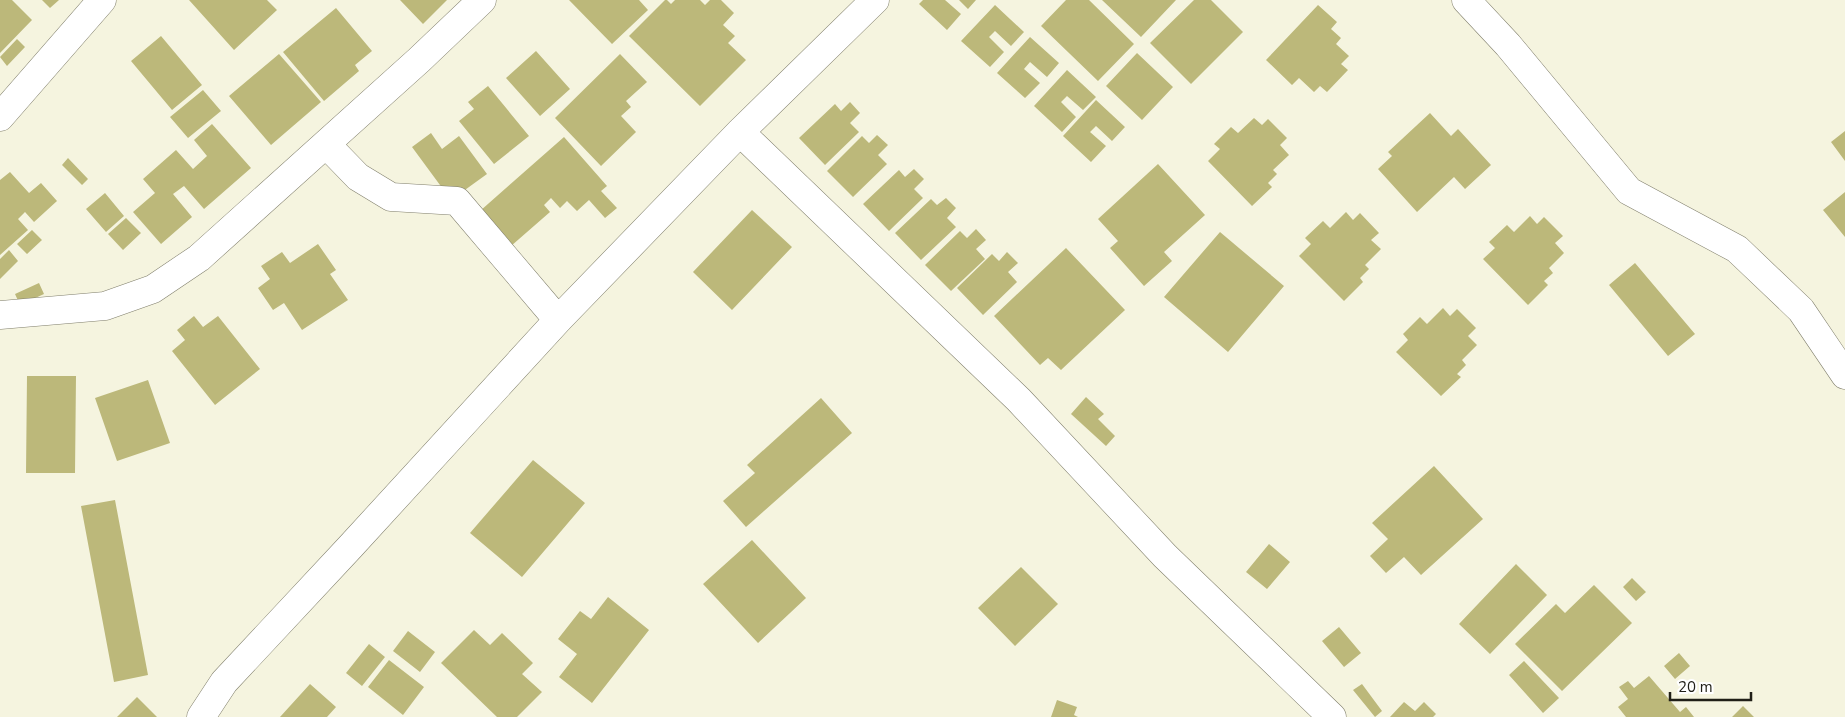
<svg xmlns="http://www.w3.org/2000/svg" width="1845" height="717" font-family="'Nunito Sans',sans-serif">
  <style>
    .building { fill: #bcb87a }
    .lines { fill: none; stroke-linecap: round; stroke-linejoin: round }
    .street-casing { stroke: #807f6c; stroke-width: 29 }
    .street { stroke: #fff; stroke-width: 28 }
  </style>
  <rect width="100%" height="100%" fill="#f5f4df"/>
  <path class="building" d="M0 0H12L32 20 0 53Z
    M42 0H59L50 8Z
    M189 0H267L277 10 234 50Z
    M400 0H447L423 24Z
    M569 0H639L648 10 612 44Z
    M665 0H667L671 4 675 0H700L705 5 710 0H721L734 13 723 25 735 36 728 43 746 60 700 106 629 36Z
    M923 0H945L961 14 947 30 919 4Z
    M959 0H976L968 9Z
    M1066 0H1089L1134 44 1098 81 1041 26Z
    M1102 0H1176L1141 37Z
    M1194 0H1211L1243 32 1191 84 1150 43Z
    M995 5 1024 32 1011 46 995 31 989 37 1004 52 990 67 961 41Z
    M1318 5 1337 22 1331 29 1341 38 1336 44 1349 56 1341 64 1348 70 1327 92 1320 86 1314 92 1299 78 1292 85 1266 60Z
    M336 8 372 51 355 65 359 71 324 101 283 52Z
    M161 36 202 85 172 110 131 61Z
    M1030 37 1059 63 1047 77 1030 62 1024 69 1040 83 1025 98 997 73Z
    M17 39 25 47 7 66 0 57Z
    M536 51 570 89 540 116 506 78Z
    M1137 53 1173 87 1142 120 1106 86Z
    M279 54 321 102 271 145 229 96Z
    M620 54 647 82 626 101 631 107 621 116 636 132 601 166 555 118Z
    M1067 70 1096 97 1083 110 1067 96 1061 102 1076 117 1062 132 1034 106Z
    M488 86 529 136 494 164 459 121 474 109 468 102Z
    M203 90 221 111 188 138 170 117Z
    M1096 100 1125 127 1112 141 1096 126 1090 132 1106 146 1091 162 1063 136Z
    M850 102 860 113 850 123 859 132 825 165 799 138 835 104 841 111Z
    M1430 113 1451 136 1458 129 1491 165 1465 189 1454 177 1417 212 1378 169 1392 156 1388 152Z
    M1254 118 1262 125 1268 119 1287 138 1280 145 1289 155 1273 170 1277 174 1268 183 1272 187 1252 206 1208 161 1220 149 1214 144 1231 127 1238 133Z
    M212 124 251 168 204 209 184 186 173 194 192 217 161 244 133 212 155 193 143 179 176 150 193 169 207 156 194 140Z
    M1845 131V161L1831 142Z
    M431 133 442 149 459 136 487 174 451 200 412 147Z
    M877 135 888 145 878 155 887 164 853 197 827 171 862 136 869 143Z
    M564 137 607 186 601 191 617 208 605 218 589 200 577 211 567 201 560 208 551 198 544 205 550 212 511 246 480 211Z
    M68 158 88 179 82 185 62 165Z
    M1158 164 1205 215 1164 252 1172 261 1144 286 1110 248 1118 241 1098 219Z
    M914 169 924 179 914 189 923 198 889 231 863 204 899 170 905 177Z
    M10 172 29 193 41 183 57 201 34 222 25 212 18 219 28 230 0 255V180Z
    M1845 192V237L1823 210Z
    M105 193 124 216 106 232 86 209Z
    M946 198 956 208 947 218 956 227 921 260 895 233 931 199 937 205Z
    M752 210 792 247 732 310 693 272Z
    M1346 212 1353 220 1360 213 1379 233 1371 240 1381 249 1365 265 1369 269 1360 278 1363 282 1344 301 1299 256 1311 244 1305 238 1323 221 1330 228Z
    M1530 216 1537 224 1544 217 1563 236 1555 243 1564 253 1549 268 1553 273 1544 281 1548 285 1528 305 1483 259 1495 248 1489 242 1507 225 1514 232Z
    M126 218 141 233 123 250 108 234Z
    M976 229 986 240 976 249 985 259 951 291 925 265 960 231 967 238Z
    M32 230 42 240 27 254 17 244Z
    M1220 232 1284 286 1228 352 1164 297Z
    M318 244 336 270 330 274 348 300 302 330 284 303 273 310 258 288 270 279 261 266 282 252 290 263Z
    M1066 248 1125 310 1061 370 1048 358 1040 365 994 316Z
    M9 250 18 261 0 279V259Z
    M1007 252 1018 263 1008 272 1017 282 983 315 957 288 992 254 999 261Z
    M1635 263 1695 334 1668 356 1609 285Z
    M39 283 44 294 20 305 15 294Z
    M1443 308 1450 316 1457 309 1476 328 1468 336 1477 345 1462 360 1466 365 1457 374 1461 377 1441 396 1396 352 1408 340 1403 334 1420 317 1427 324Z
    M194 316 203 327 218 316 260 369 215 405 172 351 185 340 177 330Z
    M27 376H76L75 473H26Z
    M148 380 170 443 117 461 95 398Z
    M1086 397 1104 414 1098 419 1115 436 1106 446 1071 414Z
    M821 398 852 433 746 527 723 501 755 473 747 465Z
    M533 460 585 503 522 577 470 533Z
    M1434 466 1483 519 1421 575 1404 557 1386 573 1370 556 1388 539 1372 523Z
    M115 500 148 675 114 682 81 506Z
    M752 540 806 598 758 643 703 584Z
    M1269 544 1290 562 1267 589 1246 572Z
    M1516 564 1547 595 1490 654 1459 624Z
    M1021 567 1058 604 1015 646 978 608Z
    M1632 578 1646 592 1636 601 1623 587Z
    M1594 585 1632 623 1562 691 1515 644 1556 604 1565 613Z
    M608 597 649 630 592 703 559 677 577 654 558 639 580 611 591 619Z
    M1339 627 1361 653 1344 667 1322 641Z
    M474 630 490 645 502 633 533 663 522 674 542 692 517 717H497L441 663Z
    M408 631 435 652 420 672 393 651Z
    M369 644 385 657 362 686 346 673Z
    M1679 653 1690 666 1675 679 1664 666Z
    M389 660 424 687 403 715 368 687Z
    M1524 661 1559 698 1543 713 1509 675Z
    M1649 676 1680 712 1686 707 1694 717H1626L1618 707 1628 699 1619 687 1628 681 1634 688Z
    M310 684 336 707 327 717H280Z
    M1362 684 1382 711 1375 717 1353 690Z
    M137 697 157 717H117Z
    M1057 700 1077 707 1074 715 1078 717H1051Z
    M1404 702 1415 711 1424 702 1436 714 1433 717H1390Z
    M1743 706 1754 717H1732Z"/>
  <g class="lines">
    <defs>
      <path id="street" d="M1466 0 1508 45 1629 191 1737 249 1801 310 1845 375
        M0 117 102 0
        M740 132 1019 400 1165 556 1332 717
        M326 144 358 177 391 197 457 201 558 320
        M0 315 105 306 153 289 199 258 419 60 482 0
        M201 717 224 682 351 546 558 320 740 132 875 0"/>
    </defs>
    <use href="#street" class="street-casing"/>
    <use href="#street" class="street"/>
  </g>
  <path d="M1670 692v8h81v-8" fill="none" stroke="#201f17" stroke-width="2.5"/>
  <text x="1678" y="692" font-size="15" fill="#201f17" stroke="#ffffff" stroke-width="4" paint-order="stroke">20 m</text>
</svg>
